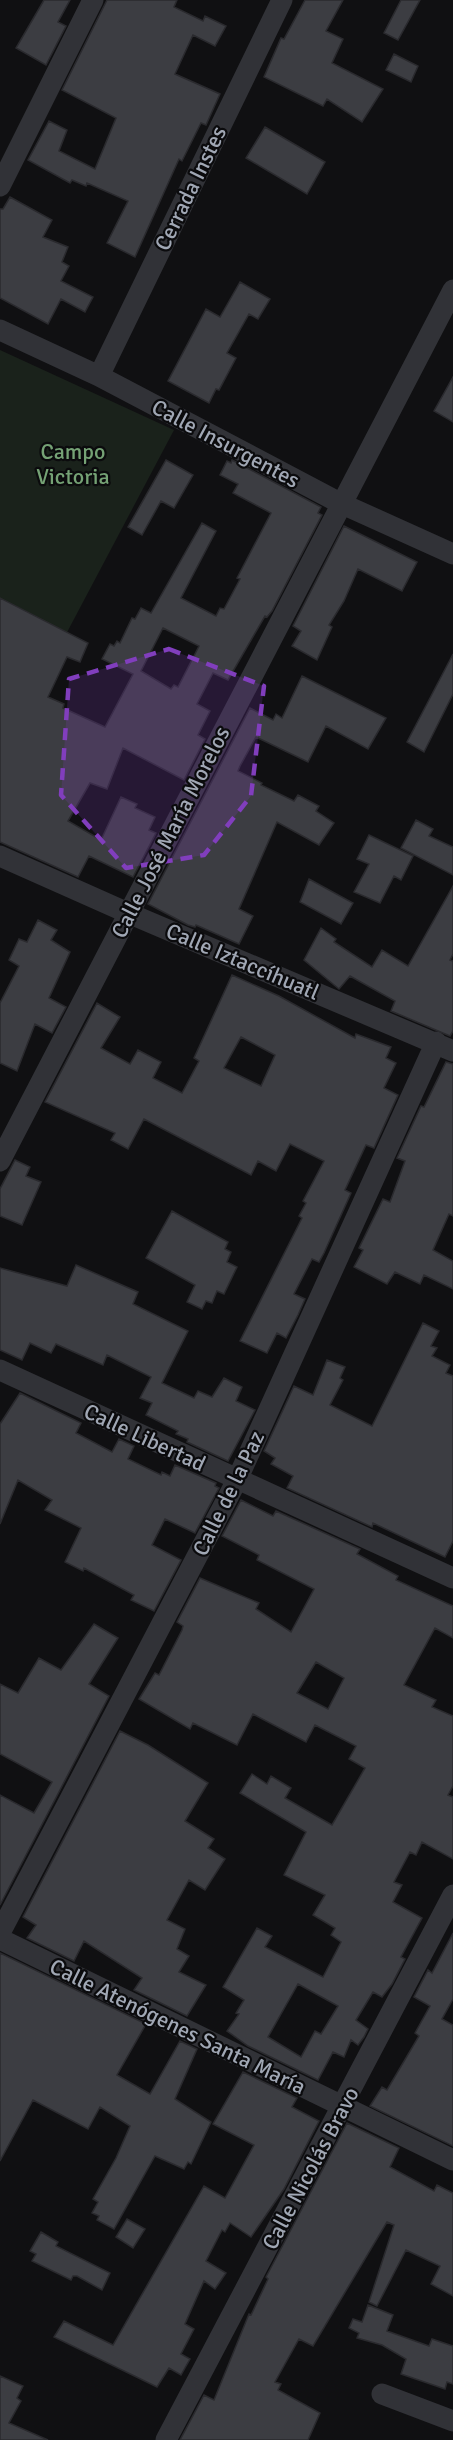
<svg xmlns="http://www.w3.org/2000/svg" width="453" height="2440" font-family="Signika,sans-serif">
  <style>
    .green { fill: #1a221b }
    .building { fill: #3c3d42; stroke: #2a2a2e; stroke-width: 1.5; fill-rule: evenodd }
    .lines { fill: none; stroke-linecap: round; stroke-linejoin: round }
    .street { stroke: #313237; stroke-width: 21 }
    .marked { fill: #813ebd; fill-opacity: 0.2; stroke: #813ebd; stroke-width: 4.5; stroke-dasharray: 12 8; stroke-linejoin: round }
    .labels { text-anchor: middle; stroke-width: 4.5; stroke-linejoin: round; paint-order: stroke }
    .street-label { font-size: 22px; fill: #a0a7b4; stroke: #0b0b0d }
    .park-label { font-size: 22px; fill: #75a275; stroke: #0b0b0d }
  </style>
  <rect width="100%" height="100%" fill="#101012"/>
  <path class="green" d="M0 350 174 430 0 759Z"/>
  <path class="building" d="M44 0H70L58 22 66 26 46 65 16 48Z
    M107 0H177L174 7 203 21 205 16 226 26 215 46 193 35 175 74 220 94 206 125 201 123 182 161 179 159 135 257 107 243 128 201 87 183 86 186 72 180 70 183 28 160 49 121 67 130 59 151 95 169 116 118 62 90Z
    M305 0H343L326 31 343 39 332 63 383 89 362 122 327 99 323 106 264 77 281 38 284 39Z
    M401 0H420L398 40 384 33Z
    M394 54 418 66 411 82 386 70Z
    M265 127 325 162 307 194 246 158Z
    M10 197 52 220 43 237 68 247 62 262 69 266 61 281 93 297 85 312 61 299 48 324 0 298V209H3Z
    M240 282 270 299 258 319 249 314 227 353 236 358 219 390 216 389 209 403 168 381 206 309 220 317Z
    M453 377V422L434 411Z
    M166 460 193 475 174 508 161 501 142 535 128 527Z
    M232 460 321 507 318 513 322 515 272 611 267 617 265 616 228 680 213 673 197 704 210 711 198 735 205 739 184 780 123 748 107 789 90 783 68 821 101 840 121 797 137 804 135 808 155 817 149 830 156 833 133 877 89 856 78 877 0 842V598L88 643 80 662 67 657 48 697 64 704 63 708 105 727 133 674 102 659 110 644 114 646 117 641 120 643 132 618 135 619 141 608 151 613 202 523 216 531 181 598 216 616 220 608 224 609 240 579 237 578 271 513 233 493 238 484 220 475 227 461 231 463ZM163 628 199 646 178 687 174 685 171 689 141 671Z
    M344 526 417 562 402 591 358 569 344 601 329 625 332 627 317 660 292 646 301 631 293 626Z
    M453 654V694L424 752 407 742Z
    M302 676 386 718 368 749 326 726 308 762 256 737 240 766 238 771 262 783 261 785 294 801 298 795 319 806 316 811 334 823 319 845 277 822 239 909 253 916 239 944 196 925 195 927 188 925 148 904 250 708 273 720 276 714 282 718Z
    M416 820 433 829 429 836 453 847V875L401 848Z
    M369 835 413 856 401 880 394 876 380 903 354 892 369 864 357 859Z
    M309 879 353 903 341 924 300 902Z
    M453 886V954L450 960 453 961V1031L450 1036 391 1011 395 1001 350 976 339 989 304 960 321 928 336 939 334 942 372 967 382 950 408 966Z
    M38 920 57 930 51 940 70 952 49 998 66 1007 52 1033 35 1024 17 1071 0 1063V1003L19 966 9 960 19 939 27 942Z
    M232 975 279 996 355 1038 356 1034 391 1047 386 1058 396 1063 384 1088 398 1095 374 1148 366 1145 345 1190 351 1193 324 1253 319 1262 312 1259 294 1294 305 1299 298 1315 286 1338 277 1333 267 1353 240 1341 302 1218 299 1216 306 1203 303 1201 324 1161 290 1144 276 1171 258 1161 251 1175 144 1119 128 1149 111 1140 115 1133 45 1102 97 1003 120 1017 101 1048 130 1064 138 1050 161 1062 153 1078 182 1093 199 1061 194 1058ZM241 1037 275 1055 261 1086 224 1068Z
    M446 1062 453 1064V1216L449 1214 433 1250 453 1261V1289L424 1275 420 1284 395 1272 387 1284 354 1267 363 1250 359 1248 383 1199 390 1202 405 1161 397 1158 421 1106 424 1107Z
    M15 1160 30 1167 26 1176 41 1182 22 1225 0 1216V1189Z
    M172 1211 228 1242 225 1249 231 1252 227 1262 237 1267 224 1294 217 1291 212 1303 206 1301 202 1309 187 1302 195 1285 146 1258Z
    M76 1265 138 1292 133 1304 188 1331 162 1383 194 1398 198 1391 212 1397 224 1378 242 1387 236 1401 255 1410 228 1461 187 1442 188 1439 176 1434 178 1431 146 1415 152 1403 140 1398 151 1377 107 1355 103 1365 56 1344 51 1353 30 1343 22 1360 0 1350V1268L67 1286Z
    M423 1323 439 1331 431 1346 437 1348 432 1356 450 1365 446 1373 453 1376V1541L445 1557 373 1523 372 1527 287 1488 293 1476 271 1464 275 1458 264 1451 294 1386 313 1395 327 1360 345 1367 340 1378 343 1380 330 1405 372 1426Z
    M20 1393 81 1423 76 1433 112 1452 119 1439 134 1446 128 1459 161 1475 162 1472 170 1476 175 1465 216 1483 215 1486 219 1488 195 1533 165 1519 152 1545 181 1560 154 1611 131 1600 134 1595 84 1568 83 1571 65 1562 81 1528 45 1510 52 1500 18 1480 0 1524V1424Z
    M241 1500 273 1516 276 1511 360 1549 357 1554 398 1576 396 1580 453 1606V1638L435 1628 404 1685 436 1700 432 1707 453 1716V1786L448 1795 453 1797V1859L422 1842 416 1855 410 1852 394 1882 402 1885 393 1902 422 1918 401 1957 405 1959 392 1984 382 1997 373 1992 356 2020 368 2029 364 2037 358 2045 351 2040 344 2057 333 2052 318 2080 248 2046 227 2031 239 2014 236 2013 244 2000 223 1987 257 1928 272 1936 265 1947 323 1977 341 1942 331 1935 335 1928 313 1915 325 1895 284 1875 306 1832 240 1793 252 1774 267 1784 271 1776 291 1788 285 1798 332 1825 365 1768 349 1759 356 1746 315 1725 306 1742 253 1714 237 1745 193 1723 190 1729 139 1699 155 1673 159 1675 182 1630 183 1626 177 1622 200 1578 259 1603 256 1609 291 1632 314 1589 257 1560 259 1555 222 1536ZM316 1662 344 1678 328 1709 297 1693ZM298 1984 338 2006 321 2034 315 2031 301 2057 268 2037Z
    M94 1624 118 1638 89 1684 109 1696 0 1905V1795L34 1813 52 1782 0 1754V1684L18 1693 39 1658 61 1670Z
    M120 1731 148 1745 208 1783 185 1821 214 1839 208 1848 225 1859 205 1890 189 1880 167 1920 185 1929 177 1949 189 1956 179 1972 206 1985 187 2016 134 1990 142 1978 84 1941 74 1961 27 1938 36 1925 23 1917Z
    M453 1933V1999L442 2019 453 2025V2146L370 2106 382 2087 387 2090 419 2036 415 2033 430 2006 414 1997 428 1970 432 1973Z
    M0 1953 146 2024 117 2075 150 2094 180 2041 197 2049 175 2099 211 2122 191 2164 188 2162 184 2169 155 2156 114 2229 97 2220 99 2216 92 2213 98 2202 93 2199 116 2158 130 2126 100 2107 88 2129 33 2100 0 2161Z
    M243 2072 297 2098 292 2107 319 2121 284 2189 251 2237 230 2223 225 2232 222 2230 206 2261 226 2273 215 2289 204 2281 185 2324 194 2329 181 2354 190 2359 181 2375 169 2368 157 2387 54 2337 64 2321 113 2345 204 2186 225 2198 254 2145 213 2124Z
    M347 2123 399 2148 390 2167 434 2191 437 2185 453 2193V2296L431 2284 440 2266 406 2250 377 2306 369 2302 394 2225 387 2222 313 2346 299 2339 275 2382 281 2384 278 2390 320 2413 308 2440H180L204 2395 214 2400 249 2314 251 2315 268 2279 266 2277Z
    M127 2219 145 2229 133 2248 116 2237Z
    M41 2232 58 2242 56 2246 110 2273 102 2290 77 2276H73L71 2280 32 2261 36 2254 30 2251Z
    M368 2305 393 2315 387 2331 429 2346 432 2339 453 2346V2384L447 2382 445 2389 401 2374 406 2359 382 2345 357 2338 359 2333 349 2328 353 2319 362 2322Z
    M0 2376 23 2386 17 2398 21 2401 9 2423 48 2440H0Z"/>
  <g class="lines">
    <path class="street" d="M0 186 93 0
      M0 330 99 376 340 503 453 554
      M99 376 282 0
      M0 856 128 913 453 1051
      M0 1161 453 290
      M0 1370 453 1578
      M0 1933 237 1480 436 1042
      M0 1939 453 2160
      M382 2394 453 2421
      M166 2440 453 1895"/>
  </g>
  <path class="marked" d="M169 649 264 686 251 796 204 855 126 868 61 795 69 679Z"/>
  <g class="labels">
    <g class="street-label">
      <text transform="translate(190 188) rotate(-64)" y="8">Cerrada Instes</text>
      <text transform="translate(226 443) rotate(28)" y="8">Calle Insurgentes</text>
      <text transform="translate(170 832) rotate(-63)" y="8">Calle José María Morelos</text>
      <text transform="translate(243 961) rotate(23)" y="8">Calle Iztaccíhuatl</text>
      <text transform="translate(145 1437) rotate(25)" y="8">Calle Libertad</text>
      <text transform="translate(228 1493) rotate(-64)" y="8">Calle de la Paz</text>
      <text transform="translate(178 2026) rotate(26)" y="8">Calle Atenógenes Santa María</text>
      <text transform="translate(310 2168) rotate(-62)" y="8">Calle Nicolás Bravo</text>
    </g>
    <g class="park-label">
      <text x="73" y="459">Campo<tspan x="73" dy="25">Victoria</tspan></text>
    </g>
  </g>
</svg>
